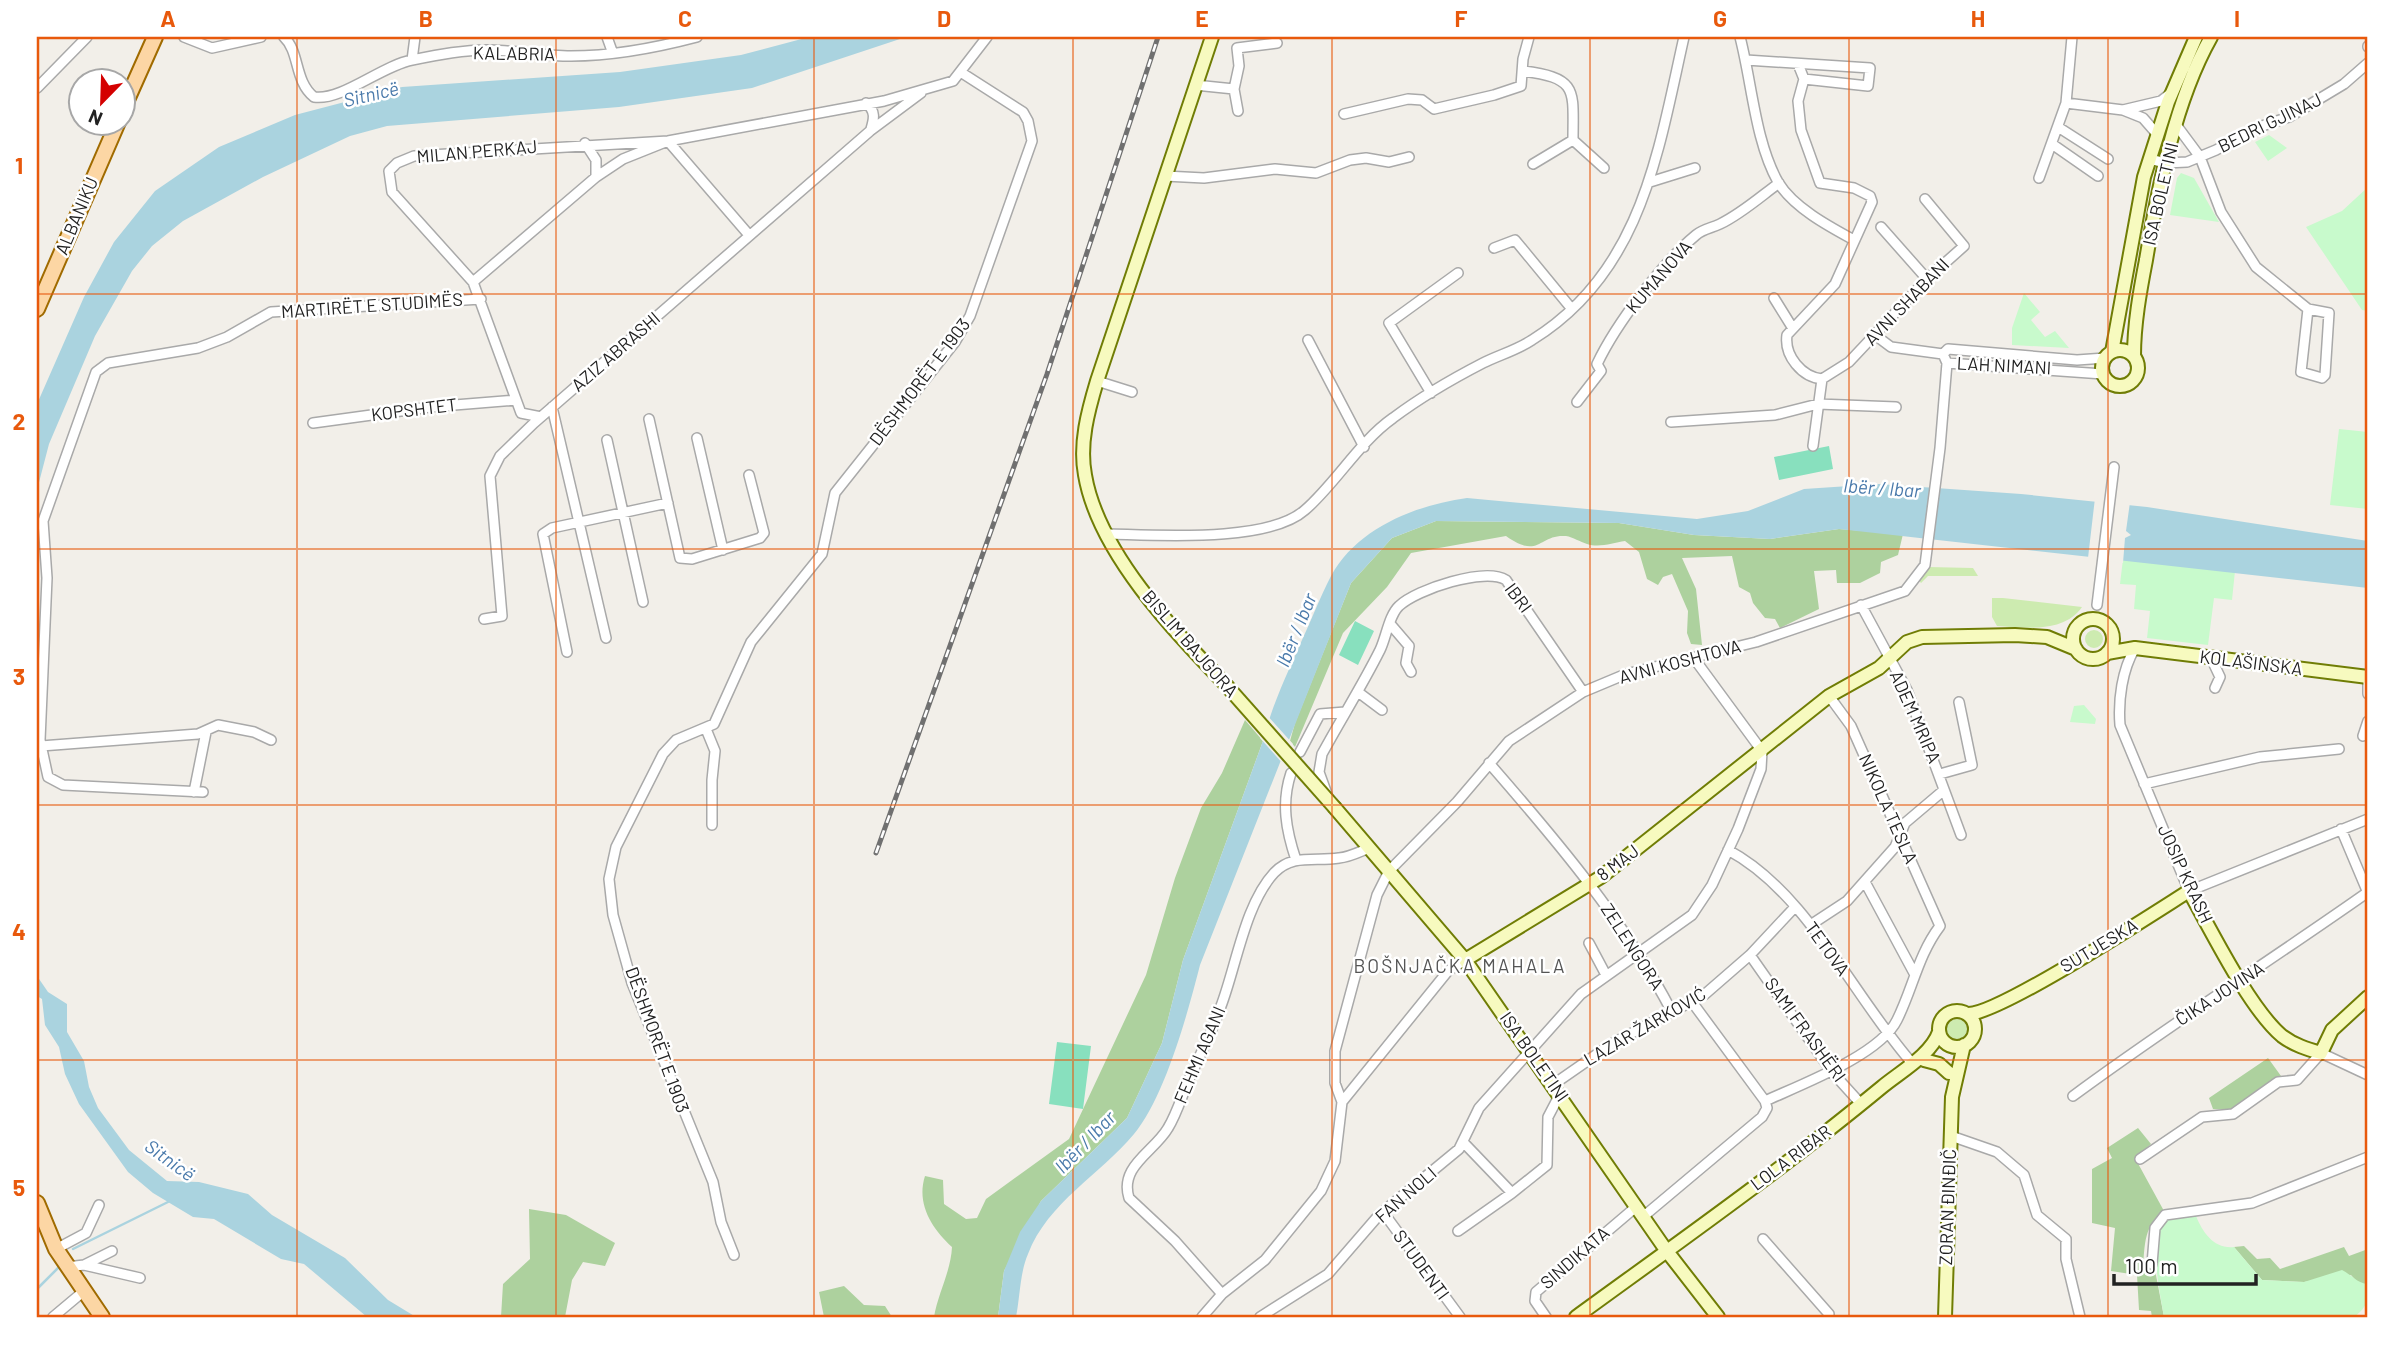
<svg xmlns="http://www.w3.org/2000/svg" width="2405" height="1354" font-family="Barlow,sans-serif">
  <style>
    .grass { fill: #cdebb0 }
    .forest { fill: #add19e }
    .park { fill: #c8facc }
    .pitch { fill: #88e0be }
    .water { fill: #aad3df }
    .pier { fill: #f2efe9 }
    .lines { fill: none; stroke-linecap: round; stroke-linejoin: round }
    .stream { stroke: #aad3df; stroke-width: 2.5 }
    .street-casing { stroke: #a9a9a9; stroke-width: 12 }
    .secondary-casing { stroke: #707d05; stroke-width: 16 }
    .primary-casing { stroke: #a06b00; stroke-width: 18 }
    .street { stroke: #fff; stroke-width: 9 }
    .secondary { stroke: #f7fabf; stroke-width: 12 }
    .primary { stroke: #fcd6a4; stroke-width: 14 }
    .rail-casing { stroke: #707070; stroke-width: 5 }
    .rail { stroke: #fff; stroke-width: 2.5; stroke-dasharray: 8; stroke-linecap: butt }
    .secondary-bridge-casing { stroke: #707d05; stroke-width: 16; stroke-linecap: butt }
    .secondary-bridge { stroke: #f7fabf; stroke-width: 12 }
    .grid { fill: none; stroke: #e8590c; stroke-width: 2; stroke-opacity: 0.55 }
    .labels { text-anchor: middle; stroke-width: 5; stroke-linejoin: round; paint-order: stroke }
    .street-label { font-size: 18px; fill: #222; stroke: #fff }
    .water-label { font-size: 19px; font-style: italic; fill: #4a7aab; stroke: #fff }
    .neighbourhood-label { font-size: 19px; letter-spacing: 2px; fill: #555; stroke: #fff }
    .neatline { fill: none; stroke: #e8590c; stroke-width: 2.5 }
    .grid-label { font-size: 23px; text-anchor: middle; font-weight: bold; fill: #e8590c }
  </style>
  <rect width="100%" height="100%" fill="#f2efe9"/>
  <path class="grass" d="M1928 567 1973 568 1978 576H1928L1921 583 1917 578Z
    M1992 598H2003L2082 607C2064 633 2026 628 1997 626L1992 617Z
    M2085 639a9 9 0 1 1 18 0a9 9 0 1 1-18 0Z
    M1947 1029a10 10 0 1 1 20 0a10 10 0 1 1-20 0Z"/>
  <path class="forest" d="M1436 521 1619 523 1694 535 1770 539 1839 529 1903 534 1898 555 1881 562 1880 573 1860 583H1837L1836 570 1814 571 1819 609 1780 628 1775 619 1765 618 1753 603 1750 593 1739 587 1732 556 1682 558 1696 589 1702 645 1691 644 1687 633 1688 611 1672 574 1663 577 1658 585 1647 579 1639 552 1625 541C1613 543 1599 548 1587 544 1580 542 1573 537 1566 536 1538 534 1540 560 1506 536L1411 553 1387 587 1343 633 1295 747 1290 741 1295 723 1351 583 1392 538Z
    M1245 720 1263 741 1183 960 1162 1043 1127 1118 1041 1201 1004 1271 998 1317H934C938 1293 951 1271 952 1247 932 1229 916 1204 925 1176L943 1180 944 1204 966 1219 977 1218 986 1199 1069 1139 1146 975 1175 878 1201 808 1222 773Z
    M2268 1058 2281 1076 2229 1110 2213 1109 2209 1098Z
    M2138 1128 2151 1144 2135 1158 2164 1211C2144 1226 2145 1243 2143 1267L2155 1270 2164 1317H2152L2151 1311 2139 1310 2137 1275 2111 1271 2115 1228 2092 1223V1169L2112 1158 2107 1148Z
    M529 1209 566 1215 615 1243 605 1266 583 1262 572 1280 565 1317H501L503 1284 530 1259Z
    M2244 1246 2257 1259 2270 1258 2280 1269 2344 1247 2349 1256 2368 1249V1292L2367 1284H2359L2351 1275 2304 1282 2262 1280 2234 1247Z
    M844 1286 864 1305 885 1306 892 1317H824L819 1292Z"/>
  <path class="park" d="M2269 135 2287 148 2268 161 2255 142Z
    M2181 173 2194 178 2219 222 2170 215 2177 178Z
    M2368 187V311L2362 310 2306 227 2342 211Z
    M2024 293 2040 312 2031 320 2045 337 2055 331 2069 348 2012 345V328Z
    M2339 429 2368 432V509L2330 505Z
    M2123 559 2235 571 2232 600 2214 598 2208 645 2147 638 2150 611 2134 609 2136 585 2120 584Z
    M2084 705 2096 719 2095 724 2070 722 2074 706Z
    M2196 1216C2203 1233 2214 1249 2234 1247L2262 1280 2304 1282 2342 1270C2352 1275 2357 1283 2367 1284 2370 1300 2366 1308 2354 1317H2164C2159 1286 2150 1253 2162 1222L2172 1217Z"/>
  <path class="pitch" d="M1829 446 1833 469 1779 480 1774 457Z
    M1355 621 1374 631 1358 665 1339 655Z
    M1057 1042 1091 1046 1083 1109 1049 1104Z"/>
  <path class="water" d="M809 37H906L752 88 619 107 387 126 350 136 263 177 183 221 152 246 132 271 95 336 49 444 37 490V404L84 297 114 242 155 191 219 147 295 115 402 87 620 72 741 55Z
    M1879 484 2021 494 2147 507 2368 541V588L1839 529 1770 539 1694 535 1619 523 1436 521 1392 538 1351 583 1200 965C1188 1012 1165 1097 1134 1134 1100 1175 1048 1202 1028 1254 1020 1272 1020 1297 1016 1317H998L1004 1271 1020 1232 1041 1201 1127 1118 1162 1043 1183 960 1263 741C1272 705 1287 674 1302 640 1312 619 1320 597 1331 576 1357 528 1416 505 1467 498L1697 519 1748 511 1804 489Z
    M37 976 48 992 67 1004V1032L84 1061 89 1087 98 1108 129 1150 167 1181 199 1182 248 1194 272 1215 345 1258 388 1300 416 1317H367L304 1264 281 1259 214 1219 193 1217 153 1193 128 1172 79 1104 65 1074 59 1047 45 1025 42 999 37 996Z"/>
  <path class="pier" d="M2095 498 2130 502 2126 531 2131 535 2125 538 2123 563 2088 558Z
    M1266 714 1293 744 1284 765 1260 738Z"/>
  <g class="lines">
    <path class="stream" d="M73 1249 170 1201
      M37 1289 61 1265"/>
    <defs>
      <path id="street" d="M184 37 212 48 261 37
        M284 37C300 52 294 81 314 97 342 101 381 66 412 60 437 55 467 49 491 50 518 51 545 56 571 56 611 56 659 47 697 37
        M607 37 612 51
        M1740 37C1752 83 1755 141 1778 182 1793 207 1828 226 1854 240
        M2368 46V47
        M412 60 415 37
        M1746 60 1870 68 1868 86 1804 79 1798 64
        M1523 71C1579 78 1573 90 1573 140L1604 168
        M1804 79 1798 101 1801 130 1820 183 1854 188 1870 196 1872 202 1835 284 1787 335C1784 356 1802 377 1822 379
        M1195 85 1234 89 1238 111
        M37 88 87 37
        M1234 89 1239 66 1237 48 1277 43
        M866 103C876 111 874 119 871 129
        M2066 103 2123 110
        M1344 114 1408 99 1422 100 1434 109 1494 95 1521 86 1523 59 1529 37
        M2177 126 2200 157 2221 212 2256 267 2308 309 2329 313 2325 375 2322 378 2301 372 2308 309
        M2058 127 2108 159
        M2157 134 2143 118 2123 110 2161 101 2171 93
        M585 143 596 160V177
        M2052 144 2098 176
        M2149 159 2166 163 2187 162 2216 150 2259 127 2289 117 2344 84 2368 63
        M1533 164 1573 140
        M1165 176 1204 178 1275 169 1316 173 1350 160 1366 158 1389 162 1409 157
        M2039 178 2066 103 2072 37
        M1650 182 1695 168
        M1881 227 1927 279
        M1494 248 1515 240 1571 308
        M473 282 596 177 623 159 668 141 749 235
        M1774 298 1792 327
        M1875 335 1891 347 1943 354
        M1308 340 1364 447
        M2103 374 1947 363 1943 354 1948 349 2077 360 2105 358
        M1822 379 1849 362 1927 279 1964 246 1925 199
        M1097 381 1132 392
        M1431 393 1389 323 1458 273
        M1577 402 1601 371 1597 364C1616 324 1662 263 1696 235 1703 229 1712 228 1720 224 1741 214 1760 197 1779 183
        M552 407 606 638
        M541 417 521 413 473 282 392 192 389 171 397 163 414 156 668 141 884 101 953 81 987 37
        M649 419 680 558 692 559 760 538 764 533 749 475
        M1671 422 1775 415 1818 404 1896 407
        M313 423 430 407 516 400
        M697 438 723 550
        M607 440 643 602
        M1813 446 1822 379
        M1108 534C1157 535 1268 543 1305 510 1336 483 1359 442 1393 418 1421 397 1452 379 1483 363 1499 355 1517 350 1532 340 1642 272 1658 152 1684 37
        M1861 605 1907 690 1961 835
        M2097 605 2114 467
        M484 619 502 616 490 476 500 456 534 423 870 131 921 93
        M1391 625 1409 646 1406 663 1411 672
        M2135 648C2122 670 2118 700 2120 725L2189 891 2368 819
        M567 652 543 534 552 528 668 503
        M2211 658 2220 677 2215 688
        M2368 677V694
        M1358 692 1382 710
        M706 729 715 751 712 780V825
        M2363 736 2368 721
        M41 746 198 734 218 725 254 732 271 740
        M1300 752 1320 714 1345 712
        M1489 763C1557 841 1624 920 1672 1012
        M1291 773C1281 803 1286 830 1296 860
        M1940 774 1972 765 1959 702
        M2144 784 2260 757 2339 749
        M194 792 206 732
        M203 792 63 785 48 777 40 740 47 578 43 521 96 372 108 363 198 348 227 337 271 312 481 299
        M1327 794 1319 772 1322 754C1341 719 1362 686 1380 650 1386 638 1389 615 1399 606 1417 589 1485 567 1506 580L1583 692
        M2341 829 2368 893
        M1728 850C1807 892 1853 996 1912 1063
        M1865 882 1914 973
        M1812 924 1847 901 1895 847 1905 823 1944 790
        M1589 943 1606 975
        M1750 955 1832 1072 1861 1104
        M1692 1002 1765 1101
        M1554 1084 1613 1043 1704 995 1750 955 1794 908
        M2073 1096C2169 1025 2270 961 2368 892
        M1765 1101C1800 1085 1880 1055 1897 1020 1913 988 1918 955 1940 926L1851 726 1829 696
        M1342 1102 1335 1083V1051L1377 895 1389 871 1457 802 1509 741 1583 692 1626 674 1756 642 1905 591 1925 565 1940 448 1947 363
        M1951 1136 1997 1152 2024 1175 2037 1215 2066 1239V1259L2080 1317
        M1463 1142 1512 1193 1547 1165 1548 1117 1560 1094
        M2140 1159 2202 1117 2233 1114 2278 1082 2297 1080 2321 1053 2368 1075
        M1383 1212 1460 1317
        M1644 1216 1762 1117 1767 1108 1765 1101
        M1458 1231 1512 1193
        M1763 1239 1829 1314
        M56 1249 86 1233 99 1205
        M734 1255 721 1222 713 1182 632 983 613 915 609 879 616 847 663 754 676 740 714 724 751 642 822 554 835 493 955 342 970 316 1032 141 1028 121 1023 112 962 73
        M2152 1264 2155 1228 2165 1215 2252 1203 2368 1157
        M84 1265 112 1251
        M67 1267 84 1265 140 1278
        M1222 1294 1175 1241 1129 1198C1119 1166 1154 1152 1168 1128 1176 1115 1181 1099 1187 1084 1198 1058 1212 1033 1221 1006 1236 967 1245 904 1274 873 1293 853 1316 862 1339 858 1350 857 1359 852 1369 848
        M53 1317 84 1291
        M1202 1317 1222 1294 1265 1260 1321 1191 1335 1161 1342 1102 1448 971 1465 960
        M1260 1317 1328 1274 1379 1215 1459 1149 1479 1108 1581 994 1692 915 1712 885 1738 829 1761 769 1762 751 1693 657
        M1546 1317 1535 1301 1536 1292 1637 1206"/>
      <path id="secondary" d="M1212 37 1097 381C1088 411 1079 444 1085 475 1098 552 1174 631 1226 685
        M2102 368a18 18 0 1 1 36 0a18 18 0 1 1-36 0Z
        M2112 352 2144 177 2168 102 2196 37
        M2134 356C2134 324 2140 291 2146 260 2158 188 2175 101 2211 37
        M2073 639a20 20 0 1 1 40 0a20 20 0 1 1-40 0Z
        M2107 653 2135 648 2368 677
        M1335 808 1465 960 1666 1250 1718 1317
        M1465 960 1601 877 1829 696 1879 668 1907 642 1922 637 2015 635 2047 637 2076 649
        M1939 1029a18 18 0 1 1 36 0a18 18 0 1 1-36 0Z
        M1967 1014C1997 1016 2154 913 2189 891 2211 930 2249 1008 2282 1036 2294 1045 2307 1049 2321 1053L2332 1030 2368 997
        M1924 1060 1939 1064 1949 1073
        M1576 1317C1679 1242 1784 1168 1882 1087 1900 1072 1931 1055 1939 1032
        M1945 1317 1952 1097 1964 1045"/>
      <path id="primary" d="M122 111 155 37
        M37 309 118 122
        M37 1203 56 1249 102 1317"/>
    </defs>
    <use href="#street" class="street-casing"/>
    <use href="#secondary" class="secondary-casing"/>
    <use href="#primary" class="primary-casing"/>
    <use href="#street" class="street"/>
    <use href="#secondary" class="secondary"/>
    <use href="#primary" class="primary"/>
    <defs>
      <path id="rail" d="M876 853 1047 374 1158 37"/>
    </defs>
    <use href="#rail" class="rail-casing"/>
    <use href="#rail" class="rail"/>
    <defs>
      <path id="secondary-bridge" d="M1226 685 1335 808"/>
    </defs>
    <use href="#secondary-bridge" class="secondary-bridge-casing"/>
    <use href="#secondary-bridge" class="secondary-bridge"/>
  </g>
  <path class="grid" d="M297 37V1317M556 37V1317M814 37V1317M1073 37V1317M1332 37V1317M1590 37V1317M1849 37V1317M2108 37V1317M37 294H2368M37 549H2368M37 805H2368M37 1060H2368"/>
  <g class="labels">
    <g class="street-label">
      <text transform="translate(514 54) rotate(1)" y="6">KALABRIA</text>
      <text transform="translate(2270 123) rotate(-26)" y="6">BEDRI GJINAJ</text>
      <text transform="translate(477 152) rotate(-5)" y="6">MILAN PERKAJ</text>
      <text transform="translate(2161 194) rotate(-77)" y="6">ISA BOLETINI</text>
      <text transform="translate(77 216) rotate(-67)" y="6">ALBANIKU</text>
      <text transform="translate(1659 277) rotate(-49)" y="6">KUMANOVA</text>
      <text transform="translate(1907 302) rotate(-46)" y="6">AVNI SHABANI</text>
      <text transform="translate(372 306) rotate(-4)" y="6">MARTIRËT E STUDIMËS</text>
      <text transform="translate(616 352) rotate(-41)" y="6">AZIZ ABRASHI</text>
      <text transform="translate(2004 366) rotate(3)" y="6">LAH NIMANI</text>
      <text transform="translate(920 382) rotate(-53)" y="6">DËSHMORËT E 1903</text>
      <text transform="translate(414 410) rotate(-7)" y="6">KOPSHTET</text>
      <text transform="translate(1518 598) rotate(53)" y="6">IBRI</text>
      <text transform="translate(1190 644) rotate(49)" y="6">BISLIM BAJGORA</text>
      <text transform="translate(1680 662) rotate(-15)" y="6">AVNI KOSHTOVA</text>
      <text transform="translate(2251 663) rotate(7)" y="6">KOLAŠINSKA</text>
      <text transform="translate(1915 717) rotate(66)" y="6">ADEM MRIPA</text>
      <text transform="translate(1888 809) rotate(66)" y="6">NIKOLA TESLA</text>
      <text transform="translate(1618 863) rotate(-37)" y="6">8 MAJ</text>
      <text transform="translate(2185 874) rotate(65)" y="6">JOSIP KRASH</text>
      <text transform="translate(2099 946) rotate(-31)" y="6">SUTJESKA</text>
      <text transform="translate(1632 947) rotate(57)" y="6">ZELENGORA</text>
      <text transform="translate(1827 949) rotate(54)" y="6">TETOVA</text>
      <text transform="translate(2220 994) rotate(-33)" y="6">ČIKA JOVINA</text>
      <text transform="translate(1645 1027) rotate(-30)" y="6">LAZAR ŽARKOVIĆ</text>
      <text transform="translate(1805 1030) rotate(54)" y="6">SAMI FRASHËRI</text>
      <text transform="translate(657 1040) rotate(70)" y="6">DËSHMORËT E 1903</text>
      <text transform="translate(1200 1055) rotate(-67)" y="6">FEHMI AGANI</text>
      <text transform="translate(1534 1057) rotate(55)" y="6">ISA BOLETINI</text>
      <text transform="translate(1791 1158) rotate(-37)" y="6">LOLA RIBAR</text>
      <text transform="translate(1406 1195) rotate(-41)" y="6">FAN NOLI</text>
      <text transform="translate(1948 1207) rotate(-88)" y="6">ZORAN ĐINĐIČ</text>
      <text transform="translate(1575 1258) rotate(-41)" y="6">SINDIKATA</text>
      <text transform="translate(1421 1265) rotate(54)" y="6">STUDENTI</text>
    </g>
    <g class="water-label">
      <text transform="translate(371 94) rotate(-13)" y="7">Sitnicë</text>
      <text transform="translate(1882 488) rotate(4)" y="7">Ibër / Ibar</text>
      <text transform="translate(1296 630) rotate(-68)" y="7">Ibër / Ibar</text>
      <text transform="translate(1085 1142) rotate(-46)" y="7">Ibër / Ibar</text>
      <text transform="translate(170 1160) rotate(36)" y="7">Sitnicë</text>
    </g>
    <g class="neighbourhood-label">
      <text x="1460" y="973">BOŠNJAČKA MAHALA</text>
    </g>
  </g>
  <rect width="2405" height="1354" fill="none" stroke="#ffffff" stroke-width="77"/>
  <g transform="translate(102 102) rotate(203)"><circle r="33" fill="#ffffff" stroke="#a7a7a7" stroke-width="2"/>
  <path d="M0-5L12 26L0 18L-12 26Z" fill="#d40000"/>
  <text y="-10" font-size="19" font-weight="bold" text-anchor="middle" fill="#222222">N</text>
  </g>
  <path d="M2114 1274v10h142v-10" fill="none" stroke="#222222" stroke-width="3.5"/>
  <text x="2125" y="1274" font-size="21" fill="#222222" stroke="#ffffff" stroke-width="5" paint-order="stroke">100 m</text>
  <rect x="38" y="38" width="2328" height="1278" class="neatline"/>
  <g class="grid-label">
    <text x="168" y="27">A</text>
    <text x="426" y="27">B</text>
    <text x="685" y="27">C</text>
    <text x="944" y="27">D</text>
    <text x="1202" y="27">E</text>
    <text x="1461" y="27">F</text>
    <text x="1720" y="27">G</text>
    <text x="1978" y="27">H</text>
    <text x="2237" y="27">I</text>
    <text x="19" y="174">1</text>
    <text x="19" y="430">2</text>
    <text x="19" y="685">3</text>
    <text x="19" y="940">4</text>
    <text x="19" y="1196">5</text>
  </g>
</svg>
